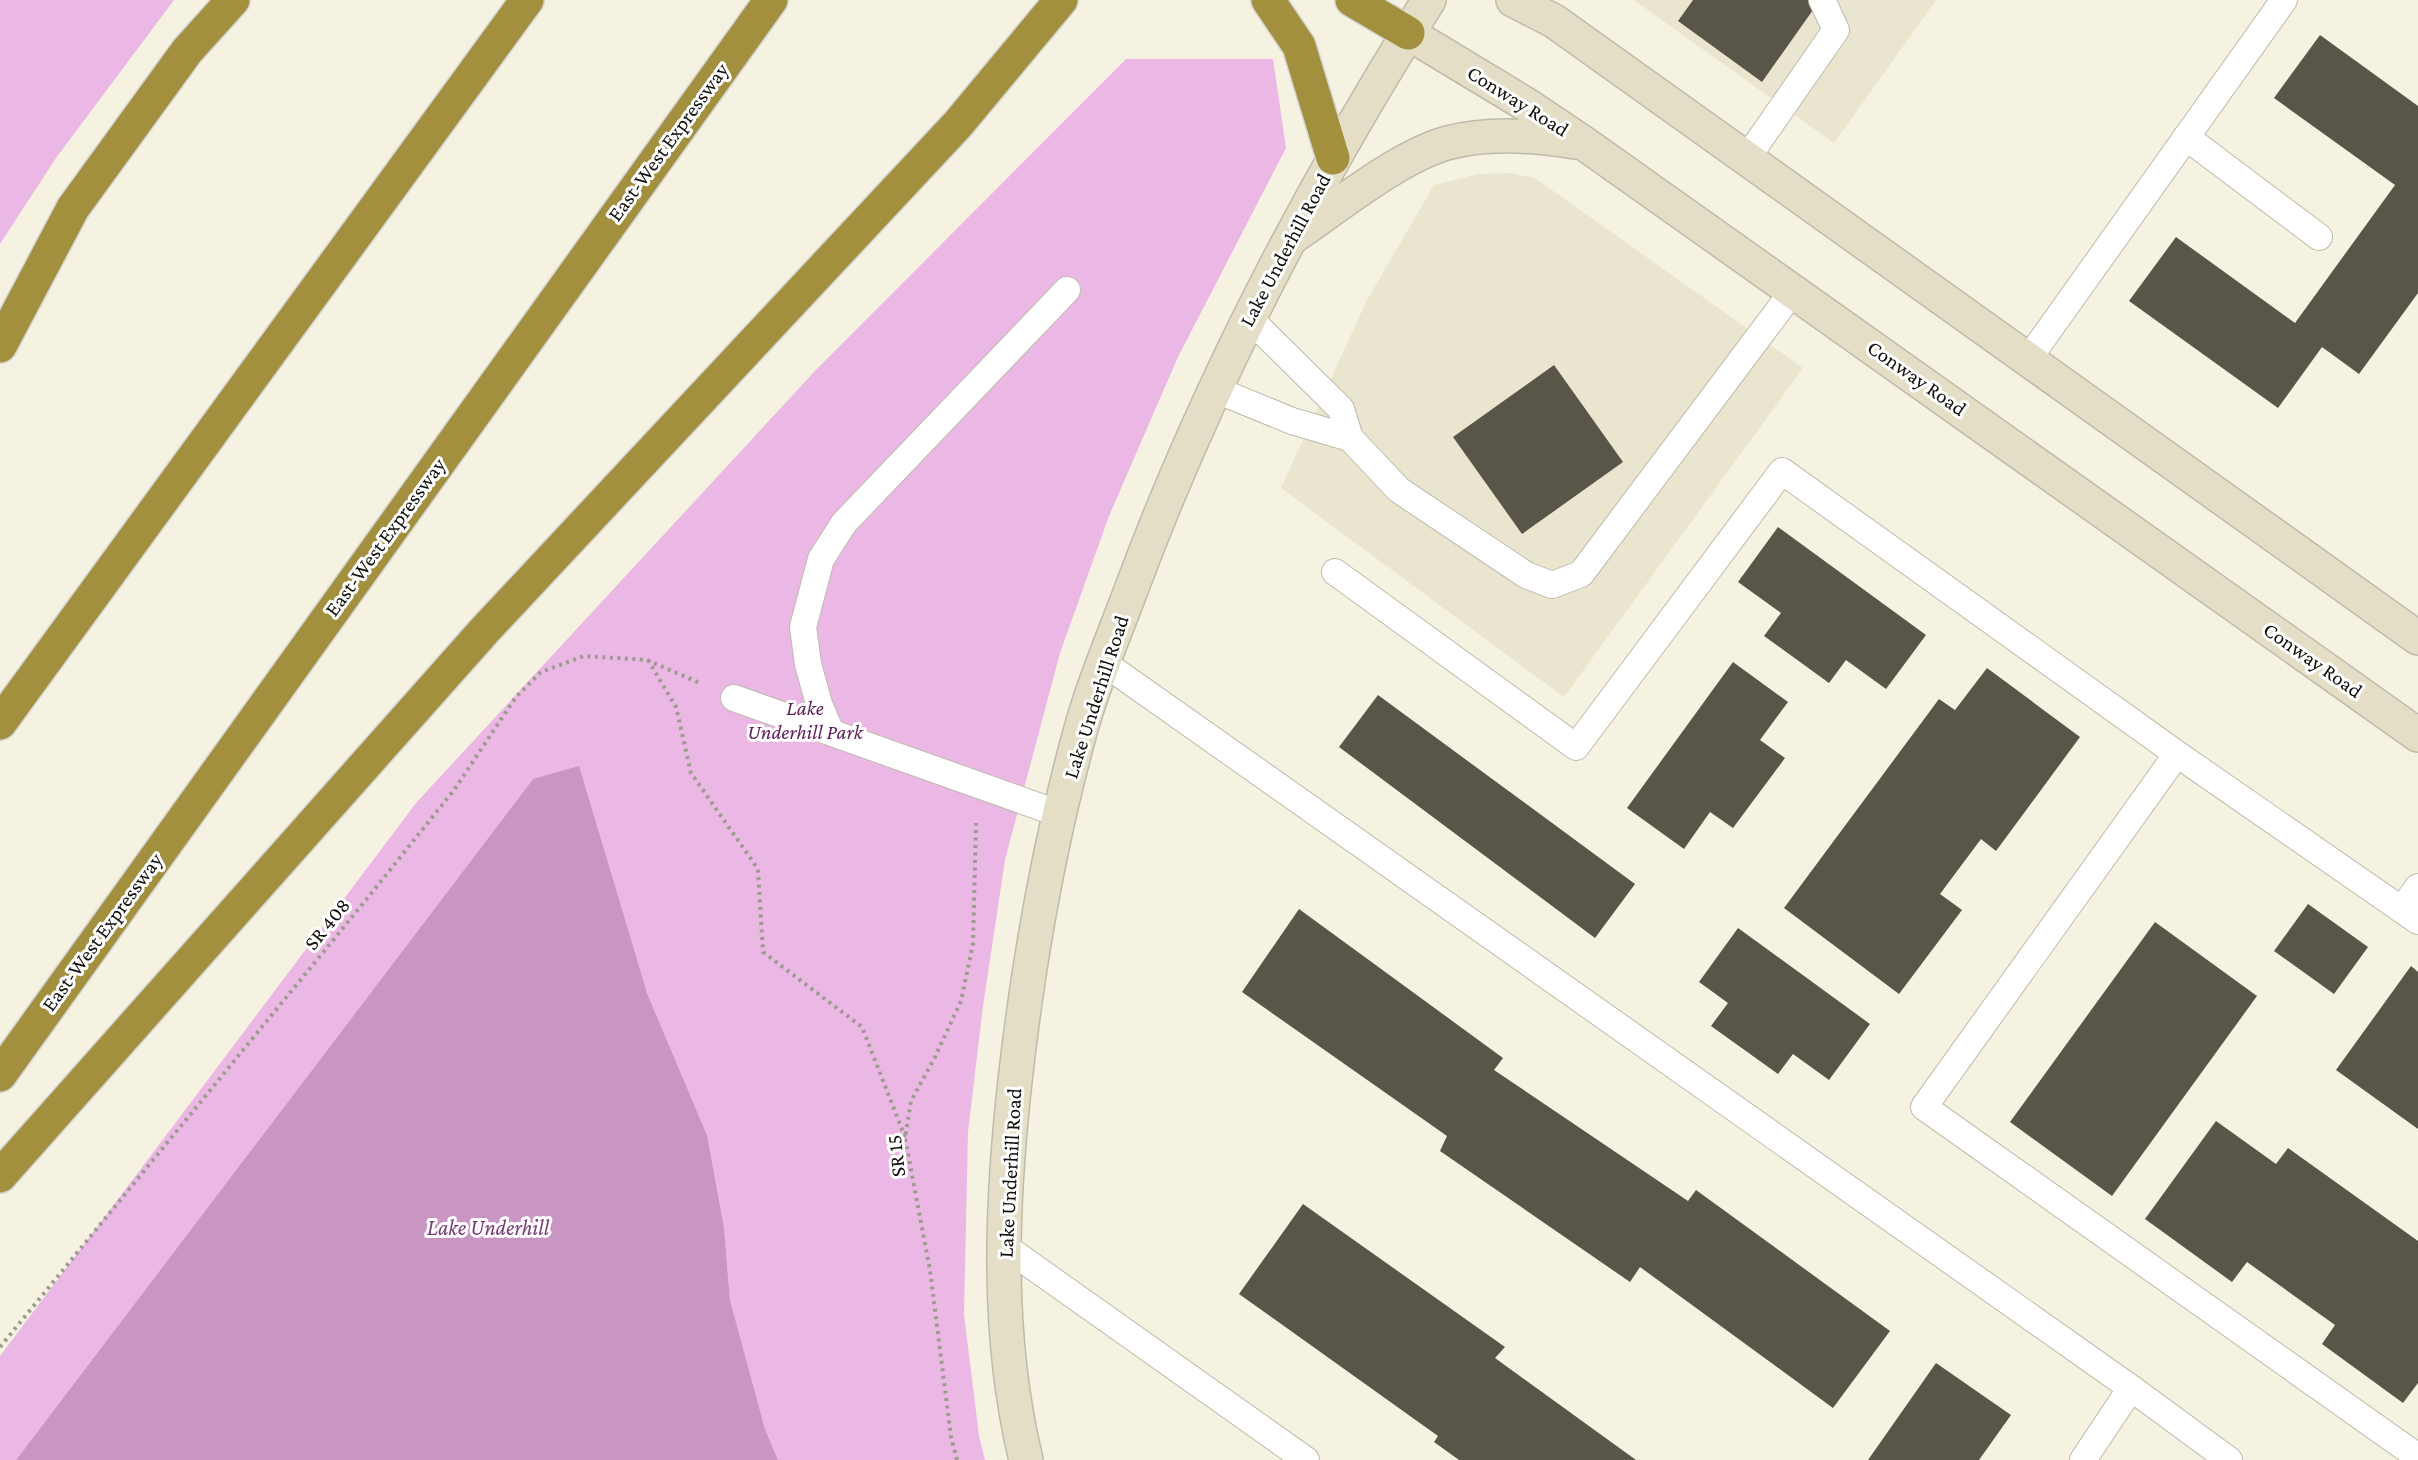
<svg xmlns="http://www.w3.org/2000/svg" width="2418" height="1460" font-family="'Crimson Pro',serif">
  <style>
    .built { fill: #eae5ce }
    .green { fill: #ebb8e5 }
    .water { fill: #c995c3 }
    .building { fill: #595649 }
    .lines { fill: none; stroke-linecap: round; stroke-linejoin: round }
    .service-casing { stroke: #bfbbac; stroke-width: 28 }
    .secondary-casing { stroke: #bfbbac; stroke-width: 36 }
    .motorway-casing { stroke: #d4d4d3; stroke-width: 36 }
    .path { stroke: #9d9a8f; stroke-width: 4; stroke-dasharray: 3 4.5; stroke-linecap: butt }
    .service { stroke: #fff; stroke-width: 26 }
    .secondary { stroke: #e3dec5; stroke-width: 33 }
    .motorway { stroke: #a3903e; stroke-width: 33 }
    .labels { text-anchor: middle; stroke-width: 6; stroke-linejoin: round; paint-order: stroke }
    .street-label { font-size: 21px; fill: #100f0a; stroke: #fff }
    .park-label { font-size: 21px; font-style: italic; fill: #60225c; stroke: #fff }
    .water-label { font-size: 22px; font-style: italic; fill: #783872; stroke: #fff }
  </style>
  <rect width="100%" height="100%" fill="#f5f2e2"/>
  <path class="built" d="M1634 0H1936L1834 143Z
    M1511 173 1535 178 1803 368 1564 697 1281 488 1366 302 1434 185 1478 174Z"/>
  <path class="green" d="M0 0H174L56 158 0 244Z
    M1126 59H1273L1286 148 1178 357 1109 516 1060 653 1005 860 983 1006 968 1132 964 1314 979 1436 985 1460H778L765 1429 730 1300 724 1227 707 1135 647 993 533 779 16 1460H0V1356L416 803 814 372Z"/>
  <path class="water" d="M579 766 647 993 707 1135 724 1227 730 1300 765 1429 778 1460H16L533 779Z"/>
  <path class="building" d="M1693 0H1820L1762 82 1678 21Z
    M2320 35 2418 106V293L2359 374 2322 347 2278 408 2129 301 2176 237 2295 323 2395 185 2274 98Z
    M1554 365 1623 462 1522 534 1453 437Z
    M1778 527 1926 635 1886 689 1846 660 1829 683 1764 636 1781 613 1738 582Z
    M1733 662 1788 702 1760 740 1785 758 1733 828 1710 812 1684 849 1627 808Z
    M1987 668 2080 737 1996 851 1981 839 1940 894 1962 910 1899 994 1784 908 1939 699 1955 710Z
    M1378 695 1635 884 1595 938 1339 747Z
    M2308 904 2368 947 2334 994 2274 951Z
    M1299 909 1503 1058 1494 1070 1688 1201 1696 1190 1890 1331 1833 1408 1640 1267 1630 1282 1440 1151 1447 1136 1242 992Z
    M2155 922 2257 996 2112 1196 2010 1122Z
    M1738 928 1870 1024 1829 1080 1793 1054 1778 1074 1711 1026 1728 1003 1699 982Z
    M2411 966 2418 972V1129L2336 1070Z
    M2216 1121 2276 1164 2288 1148 2418 1241V1383L2403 1403 2322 1344 2335 1325 2247 1262 2232 1282 2145 1219Z
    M1303 1204 1505 1347 1495 1358 1636 1460H1459L1434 1442 1438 1436 1239 1294Z
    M1936 1363 2011 1415 1979 1460H1868Z"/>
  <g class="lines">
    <defs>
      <path id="service" d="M2186 137 2319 237
        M1747 158 1836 30 1822 0
        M1249 318 1341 409 1350 438 1399 490 1526 575 1552 585 1581 574 1793 291
        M2029 358 2284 0
        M1214 389 1292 421 1350 438
        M1335 572 1576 747 1782 471 2177 754 2418 921
        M1104 663 2131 1388 2229 1460
        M734 698 1060 814
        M831 732 819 704 808 664 803 627 821 559 844 523 1067 290
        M2177 754 1924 1107 2418 1457
        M2402 909 2418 887
        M1004 1246 1306 1460
        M2083 1460 2131 1388"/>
      <path id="secondary" d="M1513 0 1554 21 2418 638
        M1408 33 1527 105 1585 144 2418 735
        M1294 236C1337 207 1398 157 1447 143 1488 132 1533 135 1575 142
        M1026 1460C996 1336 1001 1207 1015 1081 1028 965 1048 849 1079 736 1092 687 1113 638 1131 590 1208 383 1311 187 1429 0"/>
      <path id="motorway" d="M1268 0 1299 46 1333 158
        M1352 0 1408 33
        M0 346 73 208 187 51 233 0
        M0 723 527 0
        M0 1075 771 0
        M0 1176 484 631 958 124 1061 0"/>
    </defs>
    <use href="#service" class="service-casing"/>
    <use href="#secondary" class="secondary-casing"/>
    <use href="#motorway" class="motorway-casing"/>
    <path class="path" d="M648 660 676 707 691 773 758 869 763 952 862 1027 905 1137
      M0 1347 370 895 454 790 516 697 541 672 584 656 647 660 702 684
      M957 1460 951 1437 930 1270 905 1138 911 1101 935 1057 961 1001 973 944 976 823"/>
    <use href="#service" class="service"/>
    <use href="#secondary" class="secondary"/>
    <use href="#motorway" class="motorway"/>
  </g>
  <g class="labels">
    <g class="street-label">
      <text transform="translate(1518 101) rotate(32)" y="7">Conway Road</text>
      <text transform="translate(668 142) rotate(-54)" y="7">East-West Expressway</text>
      <text transform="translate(1285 250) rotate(-62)" y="7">Lake Underhill Road</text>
      <text transform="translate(1917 378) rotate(35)" y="7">Conway Road</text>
      <text transform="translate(385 537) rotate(-54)" y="7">East-West Expressway</text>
      <text transform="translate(2313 660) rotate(35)" y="7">Conway Road</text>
      <text transform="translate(1096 697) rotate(-72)" y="7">Lake Underhill Road</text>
      <text transform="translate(327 924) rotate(-51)" y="7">SR 408</text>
      <text transform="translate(102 932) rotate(-54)" y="7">East-West Expressway</text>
      <text transform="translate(896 1156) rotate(-96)" y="7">SR 15</text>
      <text transform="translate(1010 1173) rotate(-87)" y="7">Lake Underhill Road</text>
    </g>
    <g class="park-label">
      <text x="805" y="715">Lake<tspan x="805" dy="24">Underhill Park</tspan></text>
    </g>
    <g class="water-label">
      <text x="488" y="1235">Lake Underhill</text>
    </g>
  </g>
</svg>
